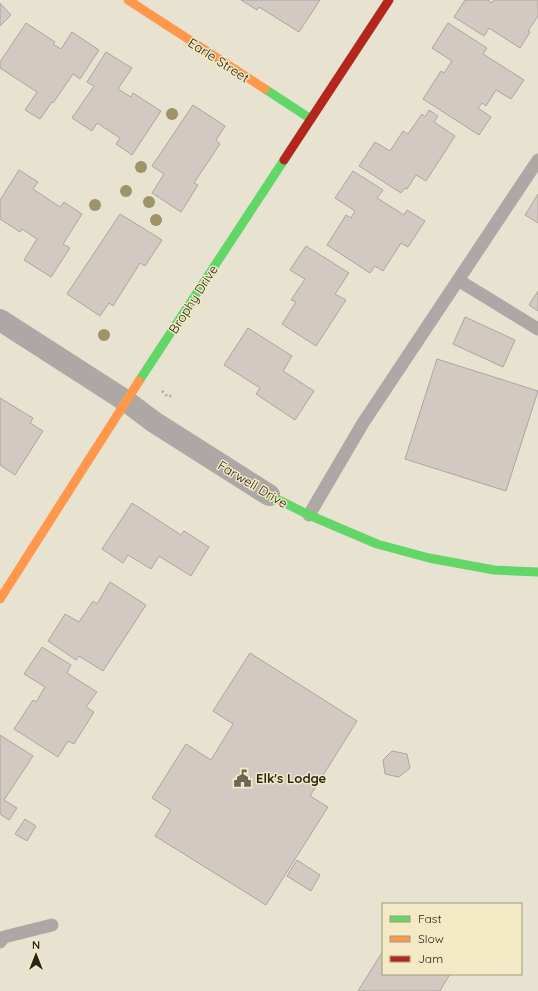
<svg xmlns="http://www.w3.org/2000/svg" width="538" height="991" font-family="Quicksand,sans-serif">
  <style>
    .building { fill: #d3c9c3; stroke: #ada49f }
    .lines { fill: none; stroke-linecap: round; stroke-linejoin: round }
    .path { stroke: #aca79f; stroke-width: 2.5; stroke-dasharray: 2 3; stroke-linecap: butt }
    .lane { stroke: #ada8a5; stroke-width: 13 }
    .street { stroke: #ada8a5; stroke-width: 22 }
    .fast { stroke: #63d668; stroke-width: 9 }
    .slow { stroke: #ff974d; stroke-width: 9 }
    .jam { stroke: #b3261e; stroke-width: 9 }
    .tree { fill: #9e936a }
    .labels { text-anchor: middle; stroke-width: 3; stroke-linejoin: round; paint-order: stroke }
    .street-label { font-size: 13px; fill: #282417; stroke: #f3e9c5 }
    .poi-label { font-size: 13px; font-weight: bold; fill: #282417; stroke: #f3e9c5; text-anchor: start }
  </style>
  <rect width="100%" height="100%" fill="#e8e3d0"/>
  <path class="building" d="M241 0H320L299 32 259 7 257 10Z
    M465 0H488L492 3 494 0H538V16L528 31 530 32 520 48 489 28 484 36 454 17Z
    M0 3 11 15 0 26Z
    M26 23 55 42 53 44 61 49 72 32 99 50 80 79 73 74 53 103 52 102 40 119 25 110 37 92 0 68V62Z
    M448 23 487 48 483 54 524 80 511 99 496 90 486 106 482 103 478 108 491 117 479 135 423 99 441 71 444 73 452 61 432 48Z
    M106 52 132 68 118 89 131 97 133 93 161 111 132 155 116 144 120 138 97 123 92 131 72 118 94 86 87 82Z
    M193 105 225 126 216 140 220 144 194 183 198 185 181 212 152 193 164 174 152 166Z
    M429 110 438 116 434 122 455 136 426 181 416 175 407 189 405 188 401 193 359 166 375 142 390 151 403 131 408 134 422 114 425 117Z
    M19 170 38 182 33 189 60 207 64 202 82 214 63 244 70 248 51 277 24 260 37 239 22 229 20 232 0 219V200Z
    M353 171 383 190 377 198 404 215 407 210 425 221 408 247 401 243 383 271 375 266 370 273 327 245 346 215 351 218 355 211 335 198Z
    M538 194V223L525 215Z
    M120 214 162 240 145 266 140 263 113 306 109 303 100 316 67 294Z
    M306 246 349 273 335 294 346 300 316 346 282 324 296 302 291 300 305 279 290 270Z
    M538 291V311L529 305Z
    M465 317 515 340 503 367 453 344Z
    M248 328 292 356 283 371 314 391 295 420 256 394 260 388 224 365Z
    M437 359 538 391 506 491 405 459Z
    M0 398 33 418 30 423 43 431 15 475 0 465Z
    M132 503 181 535 184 531 209 547 191 576 159 556 151 569 128 555 123 563 102 549Z
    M110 582 146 605 103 671 79 656 76 660 48 641 65 614 79 622 93 601 97 604Z
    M42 647 71 665 67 673 97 692 86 707 94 712 74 744 68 741 58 757 14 729 33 700 36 702 45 687 24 674Z
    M250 653 357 721 310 796 328 807 266 905 155 836 171 810 152 798 186 744 211 760 233 724 213 711Z
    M0 735 33 756 4 800 17 808 9 820 0 814Z
    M392 751 407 754 410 768 399 777 385 774 383 760Z
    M25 819 36 826 27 841 15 834Z
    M297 860 320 875 311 891 287 876Z
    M383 951V974H450L440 991H358Z"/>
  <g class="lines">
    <path class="path" d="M162 391 168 397 172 395"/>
    <path class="lane" d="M458 280 538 329
      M309 515 363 423 538 160
      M0 942 4 937 52 925"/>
    <path class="street" d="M0 320 126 401 154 422 269 495"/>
    <path class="fast" d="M265 89 311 119
      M139 381 284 160
      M269 495 309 515 377 544 429 558 494 570 538 572"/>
    <path class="slow" d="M128 0 265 89
      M0 599 139 381"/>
    <path class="jam" d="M284 160 389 0"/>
  </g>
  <g class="tree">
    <circle cx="172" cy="114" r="6"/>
    <circle cx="141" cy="167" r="6"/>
    <circle cx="126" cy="191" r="6"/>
    <circle cx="149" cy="202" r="6"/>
    <circle cx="95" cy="205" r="6"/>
    <circle cx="156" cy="220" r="6"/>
    <circle cx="104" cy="335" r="6"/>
  </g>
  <defs>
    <symbol id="civic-bare" viewBox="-9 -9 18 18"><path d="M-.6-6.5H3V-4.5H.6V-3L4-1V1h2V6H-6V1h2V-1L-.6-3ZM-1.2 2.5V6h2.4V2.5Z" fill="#6b6758" stroke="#f3e9c5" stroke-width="2.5" paint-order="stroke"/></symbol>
  </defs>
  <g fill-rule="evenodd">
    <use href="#civic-bare" x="230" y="766" width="25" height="25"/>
  </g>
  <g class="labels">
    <g class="street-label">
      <text transform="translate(219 60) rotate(33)" y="5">Earle Street</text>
      <text transform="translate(193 299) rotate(-57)" y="5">Brophy Drive</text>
      <text transform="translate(253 484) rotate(31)" y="5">Farwell Drive</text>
    </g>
    <g class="poi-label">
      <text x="256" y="783">Elk's Lodge</text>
    </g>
  </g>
  <rect x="382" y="903" width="140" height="72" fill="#f3e9c5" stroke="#a29a7f"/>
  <rect x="390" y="916" width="20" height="6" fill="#63d668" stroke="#a29a7f"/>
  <text x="418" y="923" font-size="12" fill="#282417">Fast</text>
  <rect x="390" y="936" width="20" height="6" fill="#ff974d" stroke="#a29a7f"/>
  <text x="418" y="943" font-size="12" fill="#282417">Slow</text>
  <rect x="390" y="956" width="20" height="6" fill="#b3261e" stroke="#a29a7f"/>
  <text x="418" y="963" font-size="12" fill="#282417">Jam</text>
  <g transform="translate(36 955)" stroke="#f3e9c5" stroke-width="3" paint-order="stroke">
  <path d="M0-3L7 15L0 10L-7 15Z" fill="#282417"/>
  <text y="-6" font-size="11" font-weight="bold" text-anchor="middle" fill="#282417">N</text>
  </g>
</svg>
